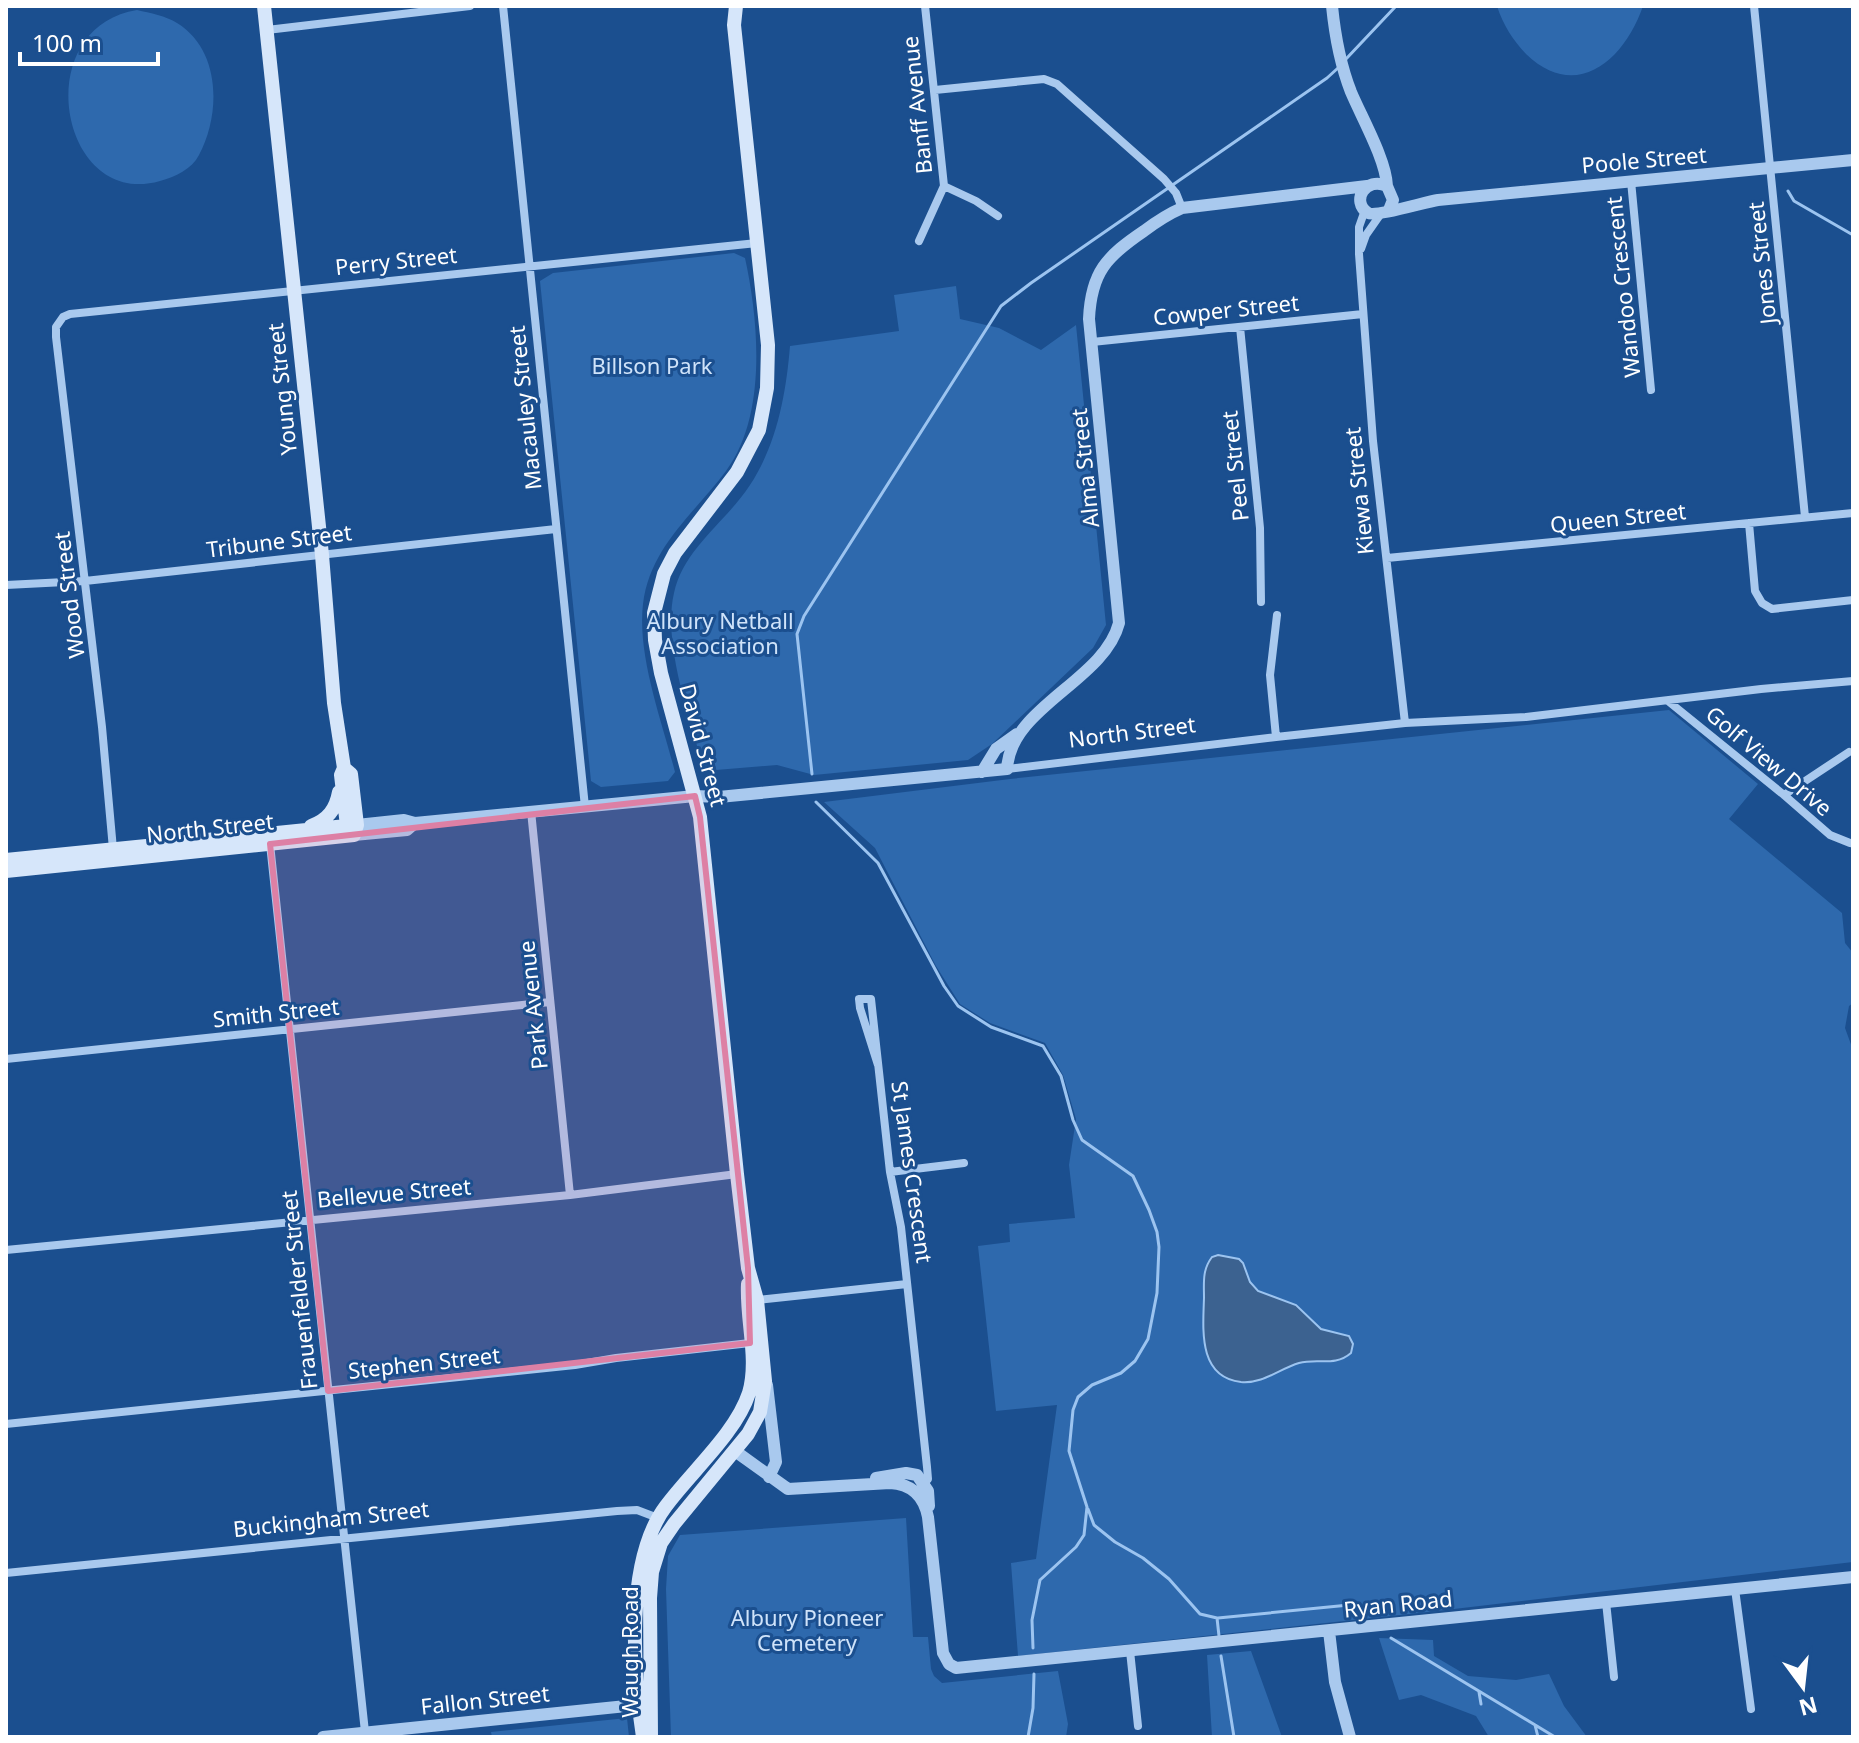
<svg xmlns="http://www.w3.org/2000/svg" width="1859" height="1743" font-family="'Noto Sans',sans-serif">
  <style>
    .green { fill: #2e69ad }
    .water { fill: #3c6290; stroke: #9cc4f0; stroke-width: 2 }
    .lines { fill: none; stroke-linecap: round; stroke-linejoin: round }
    .stream { stroke: #9cc4f0; stroke-width: 3 }
    .minor { stroke: #a9c9ee; stroke-width: 8 }
    .tertiary { stroke: #a9c9ee; stroke-width: 12 }
    .secondary { stroke: #d6e6fa; stroke-width: 14 }
    .marked { fill: #dd80a5; fill-opacity: 0.2; stroke: #dd80a5; stroke-width: 6; stroke-linejoin: round }
    .labels { text-anchor: middle; stroke-width: 6; stroke-linejoin: round; paint-order: stroke }
    .street-label { font-size: 22px; fill: #fff; stroke: #1b4f8f }
    .park-label { font-size: 22px; fill: #cfe3fa; stroke: #1b4f8f }
  </style>
  <rect width="100%" height="100%" fill="#1b4f8f"/>
  <path class="green" d="M1497 6H1643C1625 59 1577 103 1526 54 1513 40 1503 25 1497 6Z
    M137 10C150 13 166 16 177 23 221 50 221 114 199 155 192 169 175 177 160 181 60 210 27 28 137 10Z
    M734 253 745 258C759 322 767 416 726 471 693 515 650 547 643 604 637 656 662 721 675 772L668 781 601 787 591 781 540 281 553 273Z
    M956 286 960 319 999 328 1041 350 1076 325 1106 625 1093 648 992 744 968 760 814 775 777 765 704 771C691 719 662 645 674 593 684 548 726 522 750 485 777 444 786 394 790 346L899 331 894 295Z
    M1669 710 1758 784 1729 819 1842 913 1845 943 1853 953V1003L1849 1006 1845 1028 1853 1050V1562L1437 1611 1018 1656 1011 1563 1036 1559 1057 1405 996 1411 978 1246 1010 1242 1009 1224 1075 1218 1069 1165 1076 1119 1063 1075 1045 1043 990 1023 960 1004 936 966 875 848 824 802 1010 779Z
    M906 1518 913 1637H928L931 1669 934 1676 942 1683 1058 1671 1068 1724 1066 1737H671L666 1589 668 1556 680 1535Z
    M1379 1638 1433 1640 1434 1656 1468 1676 1516 1680 1549 1674 1564 1706 1587 1737H1489L1476 1716 1421 1695 1399 1700Z
    M1251 1651 1282 1737H1212L1207 1655Z
    M627 1718 629 1737H492L491 1732Z"/>
  <path class="water" d="M1218 1255 1239 1259 1243 1263 1250 1282 1258 1291 1296 1305 1321 1329 1349 1336 1353 1344 1351 1353C1335 1367 1318 1358 1299 1363 1279 1369 1263 1384 1241 1382 1198 1377 1203 1330 1204 1298 1204 1283 1202 1270 1212 1257Z"/>
  <g class="lines">
    <path class="stream" d="M1346 59 1396 6
      M1788 191 1794 201 1853 235
      M812 774 797 634 804 616 1001 306 1031 283 1327 78 1338 68
      M816 802 878 863 944 986 958 1006 991 1027 1043 1046 1061 1076 1073 1120 1082 1140 1133 1176 1149 1210 1157 1232 1159 1247 1157 1293 1148 1339 1135 1361 1121 1373 1092 1385 1078 1397 1073 1410 1069 1451 1087 1507 1084 1535 1076 1547 1040 1580 1032 1620 1033 1648
      M1088 1509 1094 1525 1115 1542 1143 1558 1169 1579 1200 1614 1217 1618 1219 1636
      M1218 1618 1349 1605 1364 1611
      M1391 1638 1555 1737
      M1221 1656 1234 1737
      M1479 1692 1481 1704
      M1535 1725 1538 1737
      M1028 1737 1033 1708 1034 1674"/>
    <path class="minor" d="M503 6 585 807
      M925 6 944 186 976 201 998 216
      M1754 6 1805 517
      M267 30 470 6
      M935 90 1044 79 1057 84 1164 179 1176 193 1182 208
      M1631 181 1651 390
      M1365 210 1359 227V254L1373 441 1405 723
      M919 241 944 186
      M1361 249 1366 235 1380 215
      M1240 327 1260 528 1261 602
      M1092 342 1363 314
      M1749 523 1755 591 1762 603 1772 609 1853 600
      M1387 558 1853 513
      M6 585 85 581 556 529
      M1668 701 1784 795 1830 835 1850 843
      M1276 737 1270 675 1277 615
      M1007 769 1276 737 1405 723 1526 717 1761 689 1853 681
      M1784 795 1849 752
      M531 811 570 1195
      M270 844 365 1732
      M113 849 102 727 56 337V327L63 317 70 314 757 243
      M6 1059 550 1002
      M878 1065 860 1008 859 999H871L890 1172 901 1227 927 1467 928 1479 920 1488
      M890 1172 964 1163
      M6 1250 570 1195 737 1174
      M757 1300 907 1284
      M6 1424 575 1365 616 1358 750 1343
      M6 1573 617 1511 637 1510 658 1518
      M1735 1589 1751 1709
      M1606 1602 1614 1677
      M1130 1651 1138 1726"/>
    <path class="tertiary" d="M1332 6C1335 36 1340 64 1351 92 1362 118 1386 160 1387 186
      M1389 210 1393 200 1387 186C1366 176 1350 201 1368 213 1376 217 1425 202 1438 200L1853 160
      M982 772 996 749 1017 734
      M357 825 404 820 415 823 695 796 719 797 1007 769C1010 707 1104 681 1119 623L1089 319C1091 272 1107 256 1144 231 1156 222 1168 214 1182 208L1367 186
      M354 835 407 830 415 823
      M767 1385 776 1462 769 1477
      M735 1451 788 1489 890 1483C912 1484 924 1496 928 1517L943 1653 949 1664 956 1668 1853 1577
      M876 1478 906 1473 917 1475 928 1491 929 1506
      M1329 1631 1335 1682 1350 1737
      M323 1737 646 1704"/>
    <path class="secondary" d="M264 6 322 555 334 703 344 768 341 775 347 826 354 835
      M344 768 351 774 357 825 355 831
      M311 826C328 820 336 809 339 792
      M6 860 356 825
      M6 871 354 835
      M643 1737C633 1673 625 1560 666 1506 691 1472 736 1433 749 1393 759 1359 746 1320 748 1284
      M651 1737 650 1598 652 1572 661 1543 674 1524 748 1434 760 1412 765 1381 757 1300 748 1268 737 1174 700 817 661 673 655 640 654 613 664 574 675 553 737 472 759 430 767 388 768 345 734 25 736 6"/>
  </g>
  <path class="marked" d="M695 796 700 817 748 1268 750 1343 328 1391 270 844Z"/>
  <g class="labels">
    <g class="street-label">
      <text transform="translate(917 105) rotate(-96)" y="8">Banff Avenue</text>
      <text transform="translate(1644 160) rotate(-5)" y="8">Poole Street</text>
      <text transform="translate(396 261) rotate(-6)" y="8">Perry Street</text>
      <text transform="translate(1762 263) rotate(-96)" y="8">Jones Street</text>
      <text transform="translate(1623 287) rotate(-96)" y="8">Wandoo Crescent</text>
      <text transform="translate(1226 310) rotate(-6)" y="8">Cowper Street</text>
      <text transform="translate(282 389) rotate(-96)" y="8">Young Street</text>
      <text transform="translate(525 408) rotate(-96)" y="8">Macauley Street</text>
      <text transform="translate(1235 466) rotate(-96)" y="8">Peel Street</text>
      <text transform="translate(1085 468) rotate(-96)" y="8">Alma Street</text>
      <text transform="translate(1359 491) rotate(-96)" y="8">Kiewa Street</text>
      <text transform="translate(1618 518) rotate(-6)" y="8">Queen Street</text>
      <text transform="translate(279 541) rotate(-7)" y="8">Tribune Street</text>
      <text transform="translate(69 595) rotate(-97)" y="8">Wood Street</text>
      <text transform="translate(1132 732) rotate(-7)" y="8">North Street</text>
      <text transform="translate(703 745) rotate(75)" y="8">David Street</text>
      <text transform="translate(1769 761) rotate(40)" y="8">Golf View Drive</text>
      <text transform="translate(210 828) rotate(-6)" y="8">North Street</text>
      <text transform="translate(533 1005) rotate(-96)" y="8">Park Avenue</text>
      <text transform="translate(276 1013) rotate(-6)" y="8">Smith Street</text>
      <text transform="translate(912 1172) rotate(82)" y="8">St James Crescent</text>
      <text transform="translate(394 1193) rotate(-5)" y="8">Bellevue Street</text>
      <text transform="translate(299 1290) rotate(-96)" y="8">Frauenfelder Street</text>
      <text transform="translate(424 1363) rotate(-6)" y="8">Stephen Street</text>
      <text transform="translate(331 1519) rotate(-6)" y="8">Buckingham Street</text>
      <text transform="translate(1398 1604) rotate(-6)" y="8">Ryan Road</text>
      <text transform="translate(630 1652) rotate(-90)" y="8">Waugh Road</text>
      <text transform="translate(485 1700) rotate(-6)" y="8">Fallon Street</text>
    </g>
    <g class="park-label">
      <text x="652" y="374">Billson Park</text>
      <text x="720" y="629">Albury Netball<tspan x="720" dy="25">Association</tspan></text>
      <text x="807" y="1626">Albury Pioneer<tspan x="807" dy="25">Cemetery</tspan></text>
    </g>
  </g>
  <rect width="1859" height="1743" fill="none" stroke="#ffffff" stroke-width="16"/>
  <g transform="translate(1803 1687) rotate(165)" stroke="#1b4f8f" stroke-width="6" paint-order="stroke">
  <path d="M0-6L14 30L0 20L-14 30Z" fill="#ffffff"/>
  <text y="-12" font-size="22" font-weight="bold" text-anchor="middle" fill="#ffffff">N</text>
  </g>
  <path d="M20 52v12h138v-12" fill="none" stroke="#ffffff" stroke-width="4"/>
  <text x="32" y="52" font-size="24" fill="#ffffff" stroke="#1b4f8f" stroke-width="6" paint-order="stroke">100 m</text>
</svg>
